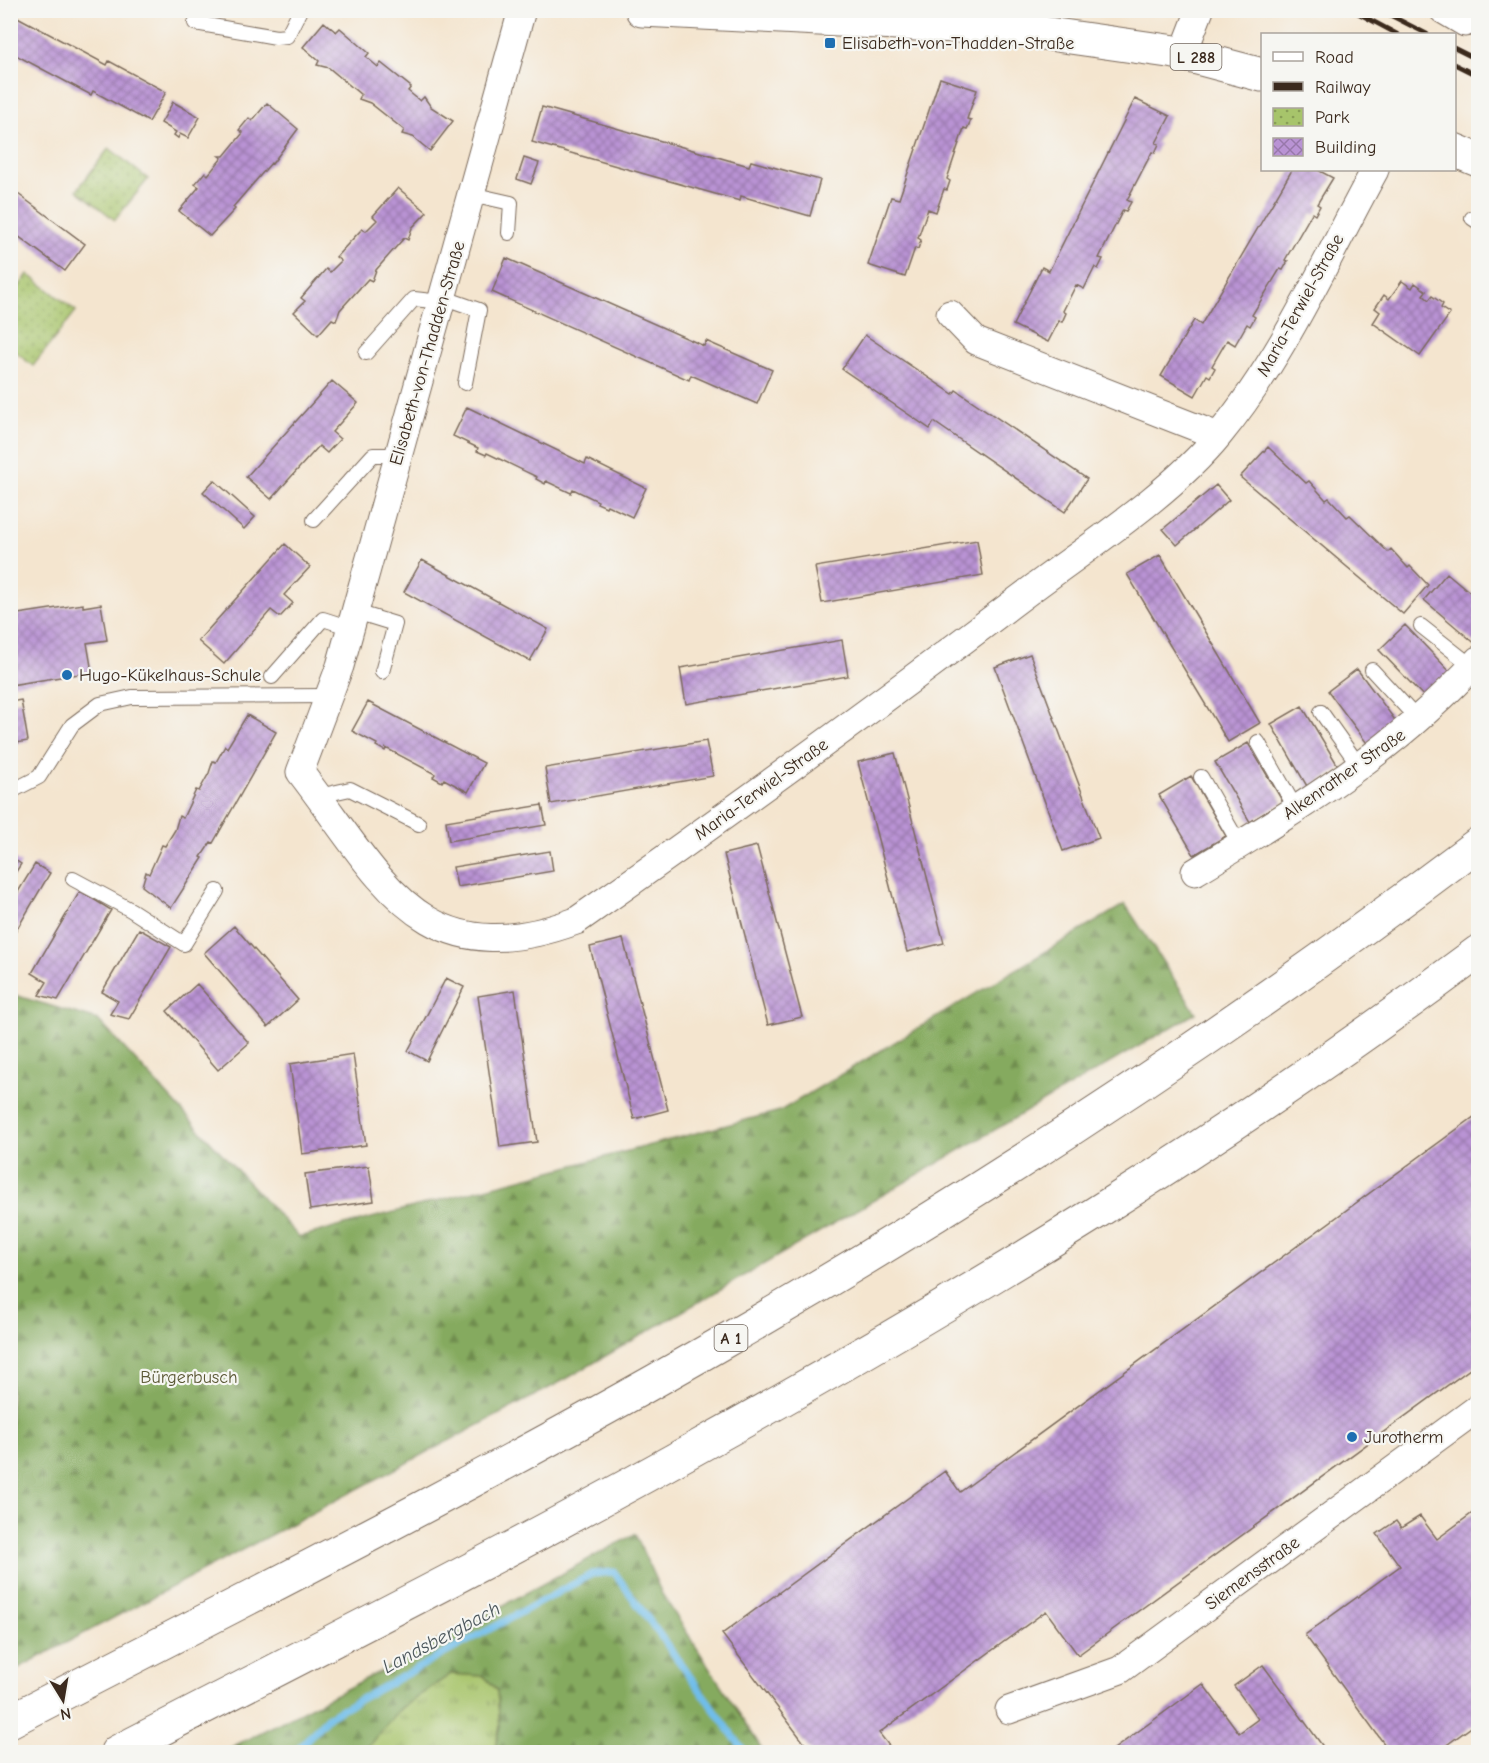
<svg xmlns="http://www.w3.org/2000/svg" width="1489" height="1763" font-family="'Comic Neue',sans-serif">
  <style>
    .grass { fill: url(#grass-tufts); stroke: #717744; stroke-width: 1.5 }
    .forest { fill: url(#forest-firs); stroke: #606a3e; stroke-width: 1.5 }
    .park { fill: url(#park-dots); stroke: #717744; stroke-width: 1.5 }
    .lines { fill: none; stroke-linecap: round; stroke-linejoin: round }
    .stream { stroke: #70bdea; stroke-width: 7 }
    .building { fill: url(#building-cross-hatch) }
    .service-casing { stroke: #7c6b5c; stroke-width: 16 }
    .minor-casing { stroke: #7c6b5c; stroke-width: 29 }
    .primary-casing { stroke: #7c6b5c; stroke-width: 35 }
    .motorway-casing { stroke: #7c6b5c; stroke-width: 35 }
    .service { stroke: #fff; stroke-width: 14 }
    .minor { stroke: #fff; stroke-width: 27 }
    .primary { stroke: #fff; stroke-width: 33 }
    .motorway { stroke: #fff; stroke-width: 33 }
    .rail { stroke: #3b2a1e; stroke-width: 4.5 }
    .poi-dot { fill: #1f6fb2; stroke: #f6f6f2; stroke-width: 2 }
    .labels { text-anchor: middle; stroke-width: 4.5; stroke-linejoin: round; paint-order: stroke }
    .shield { fill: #f6f6f2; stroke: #73675e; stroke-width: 1.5 }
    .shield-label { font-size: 16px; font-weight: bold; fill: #3b2a1e }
    .poi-label { font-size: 18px; fill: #3b2a1e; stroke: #f6f6f2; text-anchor: start }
    .street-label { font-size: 18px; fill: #3b2a1e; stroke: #f6f6f2 }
    .park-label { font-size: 18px; fill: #5b5835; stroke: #f6f6f2 }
    .water-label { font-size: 20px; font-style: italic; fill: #4b565b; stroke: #f6f6f2 }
  </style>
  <defs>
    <pattern id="grass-tufts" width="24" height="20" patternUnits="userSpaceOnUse" patternTransform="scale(1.5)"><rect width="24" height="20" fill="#a7c46b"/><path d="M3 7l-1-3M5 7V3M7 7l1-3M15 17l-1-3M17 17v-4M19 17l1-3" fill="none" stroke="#899f57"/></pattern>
    <pattern id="forest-firs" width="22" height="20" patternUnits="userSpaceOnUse" patternTransform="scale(1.5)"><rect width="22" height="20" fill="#85aa5f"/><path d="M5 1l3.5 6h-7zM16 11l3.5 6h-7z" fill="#6e8b4e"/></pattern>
    <pattern id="park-dots" width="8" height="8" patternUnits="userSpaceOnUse" patternTransform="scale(1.5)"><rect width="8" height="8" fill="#a7c46b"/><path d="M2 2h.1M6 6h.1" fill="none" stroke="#899f57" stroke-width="1.8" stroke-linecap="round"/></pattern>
    <pattern id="building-cross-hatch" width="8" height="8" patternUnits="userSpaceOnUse" patternTransform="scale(1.5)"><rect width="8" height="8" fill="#b993d4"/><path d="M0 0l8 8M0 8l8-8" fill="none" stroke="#9878ab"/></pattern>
  </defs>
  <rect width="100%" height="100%" fill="#f6f6f2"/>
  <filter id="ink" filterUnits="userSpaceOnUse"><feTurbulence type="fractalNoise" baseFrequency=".0167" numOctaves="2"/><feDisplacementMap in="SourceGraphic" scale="12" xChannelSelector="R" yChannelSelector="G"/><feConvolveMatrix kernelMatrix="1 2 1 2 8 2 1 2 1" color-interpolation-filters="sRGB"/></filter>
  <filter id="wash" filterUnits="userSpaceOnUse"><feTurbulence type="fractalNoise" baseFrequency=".008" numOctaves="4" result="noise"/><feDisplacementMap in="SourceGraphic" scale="24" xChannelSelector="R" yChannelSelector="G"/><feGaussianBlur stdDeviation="1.35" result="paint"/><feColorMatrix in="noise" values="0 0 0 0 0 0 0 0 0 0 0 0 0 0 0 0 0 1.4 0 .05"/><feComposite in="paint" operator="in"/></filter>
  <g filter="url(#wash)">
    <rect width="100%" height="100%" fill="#f4e5cf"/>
    <path class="grass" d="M451 1674 484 1676 497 1690 500 1727 494 1752H363L401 1708Z"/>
    <path class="forest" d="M1125 904 1196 1013 566 1379 11 1672V994L98 1020 299 1237 780 1111Z
      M635 1534 662 1594 764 1752H494L500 1727 497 1690 484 1676 451 1674 401 1708 363 1752H222L393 1665Z"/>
    <path class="park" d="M109 148 148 179 115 220 77 190Z
      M28 274 76 311 33 366 11 348V297Z"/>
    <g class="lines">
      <path class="stream" d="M295 1752 329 1716 592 1574 614 1572 745 1752"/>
    </g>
    <g id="blocks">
      <path class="building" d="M10 13 107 65 109 61 166 92 149 122 93 91 91 95 10 52Z
        M324 22 336 32 340 28 369 53 366 57 378 67 381 63 411 87 408 91 420 101 424 97 431 107 453 121 430 151 413 137 402 134 404 130 370 103 359 99 361 95 329 68 317 65 319 61 303 47Z
        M940 78 977 90 967 119 971 120 967 129 964 128 947 179 950 181 947 190 944 189 936 212 928 209 918 238 921 240 918 249 915 248 905 277 868 265 891 197 899 199Z
        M1135 99 1170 116 1156 143 1159 144 1155 153 1152 152 1127 200 1131 202 1126 211 1123 210 1099 258 1103 259 1098 269 1095 267 1084 289 1076 285 1063 311 1066 313 1062 322 1059 321 1048 342 1013 325 1042 267 1049 271Z
        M173 102 200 117 188 138 180 134 178 138 174 135 176 132 161 123Z
        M267 103 298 129 272 164 271 163 233 207 235 209 210 236 179 211 199 187 195 184 205 172 208 175 222 158 219 156H224L243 133 239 130 249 118 252 121Z
        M542 107 749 166 751 161 820 180 810 216 741 196 740 201 532 142Z
        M524 158 539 163 531 184 517 179Z
        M1292 170H1318L1333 178 1317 204 1320 206 1315 215 1312 213 1285 260 1288 261 1283 270 1280 269 1252 315 1255 317 1250 326 1247 324 1235 345 1227 340 1212 366 1215 368 1210 377 1207 375 1195 396 1161 376 1194 320 1201 325Z
        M10 188 85 244 65 271 10 230Z
        M398 188 427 212 412 228 408 240 404 238 376 270 372 281 368 279 340 310 336 321 332 319 318 335 294 312 305 301 301 298 326 269 330 272 341 261 336 257 362 229 366 231 377 220 373 216Z
        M506 258 704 346 706 341 772 370 757 404 691 375 689 380 492 292Z
        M1402 281 1412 288 1415 283 1426 291 1423 295 1429 300 1432 296 1443 304 1441 308 1450 314 1420 356 1373 323 1380 312 1375 308 1384 295 1389 299Z
        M865 335 953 394 956 390 1087 479 1065 512 934 422 930 429 842 369Z
        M332 381 358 403 332 432 340 439 327 453 319 446 271 499 246 477Z
        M467 407 585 464 587 459 646 488 632 517 607 505 606 507 597 503 598 501 573 489 571 493 546 481 545 484 536 479 537 477 487 453 486 455 477 451 478 448 453 436Z
        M1268 447 1306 483 1309 481 1326 500 1329 498 1347 517 1350 515 1388 552 1391 549 1408 568 1410 566 1428 585 1403 614 1240 477Z
        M214 480 255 517 244 529 203 492Z
        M1216 485 1229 500 1177 545 1163 529Z
        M977 540 983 575 822 603 815 567Z
        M285 544 310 567 284 595 293 603 280 617 271 610 224 664 198 641Z
        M1160 555 1260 723 1228 742 1127 574Z
        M422 560 548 629 530 661 404 592Z
        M1447 573 1478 599V646L1424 600Z
        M83 604V607L101 604 107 640 87 643 92 672 10 685V618L18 614Z
        M1405 625 1456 678 1430 703 1379 650Z
        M842 640 848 676 686 704 680 668Z
        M1030 654 1099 838 1063 851 995 667Z
        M1357 669 1401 728 1372 750 1328 691Z
        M21 700 28 741 10 744V702Z
        M368 702 484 763 468 792 444 779 442 782 433 777 435 774 386 748 385 751 376 746 377 744 352 731Z
        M1302 706 1340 769 1308 788 1271 724Z
        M247 715 276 732 213 843 211 842 201 857 203 858 171 908 142 886 146 872 149 874 162 845 165 846 175 830 179 816 183 818 196 790 199 791 209 773 213 761 216 762 225 746 227 748Z
        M706 741 713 776 551 804 545 768Z
        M1248 743 1283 802 1250 822 1215 762Z
        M895 753 944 943 907 952 858 762Z
        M1191 776 1226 836 1194 855 1159 795Z
        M542 805 546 825 449 841 446 821Z
        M757 846 802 1017 768 1025 724 854Z
        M550 851 553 871 457 887 453 867Z
        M12 858 21 864 10 881V861Z
        M35 864 50 873 10 941V905Z
        M80 891 111 910 58 1000 39 995 47 982 32 973Z
        M234 926 298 1000 268 1027 204 953Z
        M139 929 171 947 129 1019 110 1014 118 1001 102 992Z
        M623 939 668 1110 634 1119 590 947Z
        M446 978 464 987 427 1061 408 1051Z
        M197 984 249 1043 218 1070 167 1011Z
        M515 990 537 1142 500 1147 478 996Z
        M353 1054 366 1145 302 1154 290 1064Z
        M1478 1114V1363L1078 1655 1046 1611 879 1733 894 1752H811L722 1634 945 1471 960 1492Z
        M369 1166 374 1201 310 1210 305 1174Z
        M1478 1509V1722L1437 1752H1390L1305 1635 1400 1566 1377 1534 1396 1521 1401 1528 1420 1516 1437 1539Z
        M1263 1665 1327 1752H1110L1203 1684 1239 1733 1258 1719 1234 1686Z"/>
    </g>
  </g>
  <g filter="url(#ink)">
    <use href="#blocks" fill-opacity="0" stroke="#7c6b5c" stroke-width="1.5"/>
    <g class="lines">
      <defs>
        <path id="service" d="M195 23 276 37 287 36 300 10
          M471 194 511 203 509 233
          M1472 218 1478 222
          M442 297 479 310 465 383
          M366 353 414 299 441 302
          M314 520 373 455H399
          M356 612 395 624 382 672
          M1421 626 1473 667
          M1372 670 1419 721
          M272 677 323 619 351 628
          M1321 712 1360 767
          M1258 742 1296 809
          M1201 777 1240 845
          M10 792 39 777 72 725 100 704 132 697 330 696
          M319 796 350 789 419 824
          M73 879 131 910 184 944 217 891"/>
        <path id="minor" d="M522 10 340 666 300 772C382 878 420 978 576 921 726 816 874 708 1020 598 1083 550 1170 495 1219 435 1284 356 1326 259 1375 170
          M1443 10 1465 23
          M1183 54 1200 10
          M950 314 976 341 1218 436
          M1195 872C1297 810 1398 749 1478 660
          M1009 1710 1120 1670 1478 1408"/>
        <path id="primary" d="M642 10 1014 29 1175 52 1262 75
          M1454 150 1478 160"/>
        <path id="motorway" d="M10 1721C250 1597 491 1476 725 1341 986 1191 1238 1025 1478 844
          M117 1752C310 1652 504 1555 694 1449 965 1299 1230 1137 1478 952"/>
      </defs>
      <use href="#service" class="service-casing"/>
      <use href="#minor" class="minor-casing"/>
      <use href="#primary" class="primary-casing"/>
      <use href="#motorway" class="motorway-casing"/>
      <use href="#service" class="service"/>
      <use href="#minor" class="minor"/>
      <use href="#primary" class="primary"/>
      <use href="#motorway" class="motorway"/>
      <path class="rail" d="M1352 10 1397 34
        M1380 10 1427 34
        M1454 48 1478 60
        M1454 64 1478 76"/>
    </g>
  </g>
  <g class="poi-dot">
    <rect x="824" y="37" width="12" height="12" rx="3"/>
    <circle cx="67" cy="675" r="6"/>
    <circle cx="1352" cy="1437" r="6"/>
  </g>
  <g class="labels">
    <g class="shield">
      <rect x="1170.5" y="44" width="51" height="26" rx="4.5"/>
      <rect x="714.5" y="1325" width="33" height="26" rx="4.5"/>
    </g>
    <g class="shield-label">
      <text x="1196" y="63">L 288</text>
      <text x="731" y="1344">A 1</text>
    </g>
    <g class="poi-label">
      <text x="842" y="49">Elisabeth-von-Thadden-Straße</text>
      <text x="79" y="681">Hugo-Kükelhaus-Schule</text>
      <text x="1364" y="1443">Jurotherm</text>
    </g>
    <g class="street-label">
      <text transform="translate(1300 305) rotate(-61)" y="6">Maria-Terwiel-Straße</text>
      <text transform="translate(427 353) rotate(-74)" y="6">Elisabeth-von-Thadden-Straße</text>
      <text transform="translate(1344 774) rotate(-35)" y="6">Alkenrather Straße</text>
      <text transform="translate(761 789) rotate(-36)" y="6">Maria-Terwiel-Straße</text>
      <text transform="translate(1252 1573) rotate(-36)" y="6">Siemensstraße</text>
    </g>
    <g class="park-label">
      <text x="189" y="1383">Bürgerbusch</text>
    </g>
    <g class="water-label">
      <text transform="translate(441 1637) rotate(-28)" y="7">Landsbergbach</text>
    </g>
  </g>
  <rect width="1489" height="1763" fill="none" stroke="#f6f6f2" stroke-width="36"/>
  <rect x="1261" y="33" width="195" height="138" fill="#f6f6f2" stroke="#aba49d" stroke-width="1.5"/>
  <rect x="1273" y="52" width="30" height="9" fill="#ffffff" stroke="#aba49d" stroke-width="1.5"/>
  <text x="1315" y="63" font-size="18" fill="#3b2a1e">Road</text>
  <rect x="1273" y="82" width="30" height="9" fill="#3b2a1e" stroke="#aba49d" stroke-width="1.5"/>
  <text x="1315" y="93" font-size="18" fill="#3b2a1e">Railway</text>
  <rect x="1273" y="108" width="30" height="18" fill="url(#park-dots)" stroke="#aba49d" stroke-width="1.5"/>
  <text x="1315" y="123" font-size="18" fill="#3b2a1e">Park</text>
  <rect x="1273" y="138" width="30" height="18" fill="url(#building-cross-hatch)" stroke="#aba49d" stroke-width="1.5"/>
  <text x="1315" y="153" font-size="18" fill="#3b2a1e">Building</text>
  <g transform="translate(63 1700) rotate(169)" stroke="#f6f6f2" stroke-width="4.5" paint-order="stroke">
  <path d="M0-4.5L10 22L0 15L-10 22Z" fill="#3b2a1e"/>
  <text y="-9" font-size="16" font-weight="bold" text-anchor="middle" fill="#3b2a1e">N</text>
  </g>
</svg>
